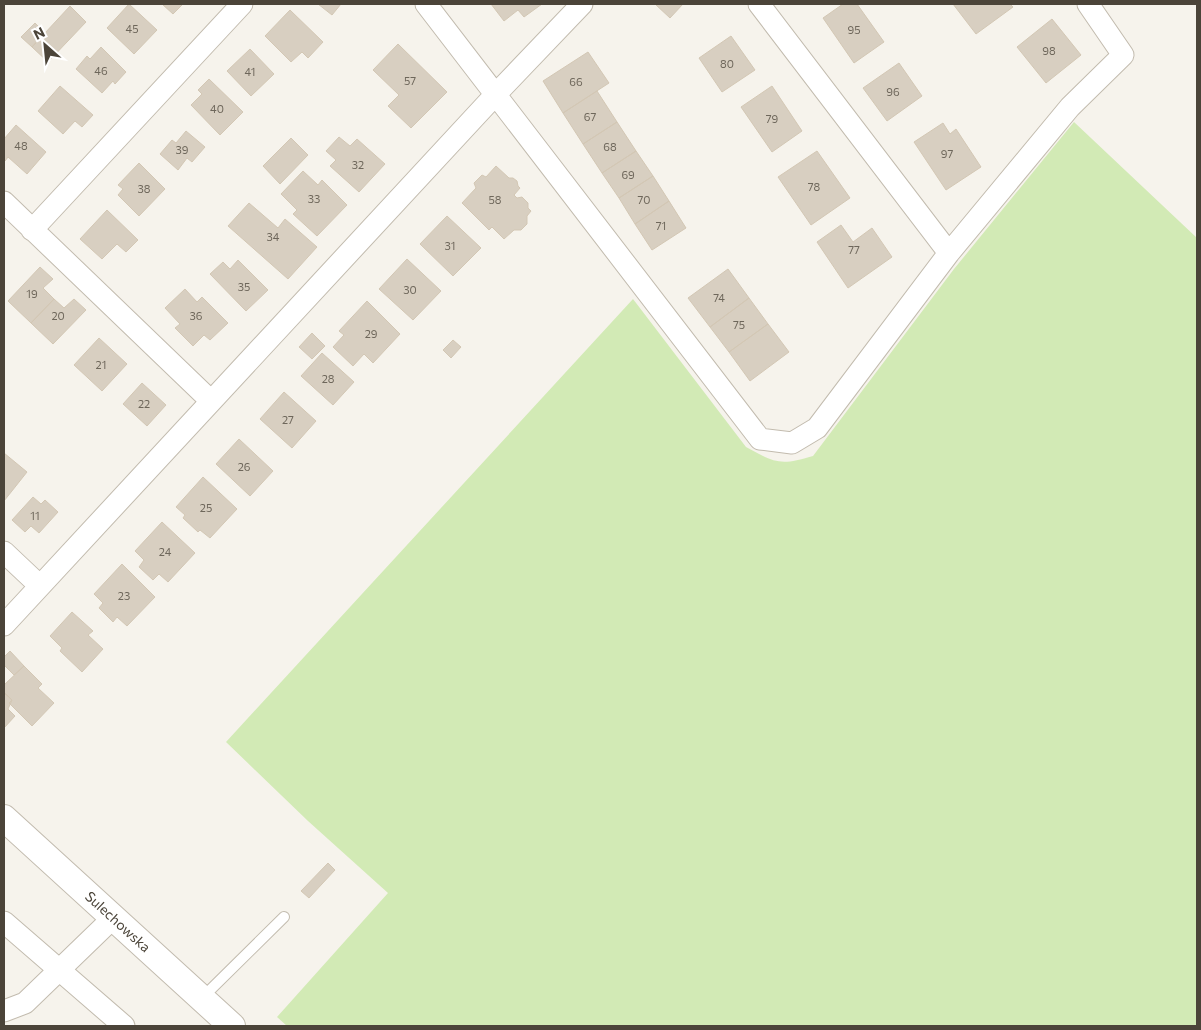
<svg xmlns="http://www.w3.org/2000/svg" width="1201" height="1030" font-family="Commissioner,sans-serif">
  <style>
    .green { fill: #d2eab5 }
    .building { fill: #d8cfc1; stroke: #d3c7b4 }
    .lines { fill: none; stroke-linecap: round; stroke-linejoin: round }
    .service-casing { stroke: #c2bbae; stroke-width: 12 }
    .minor-casing { stroke: #c2bbae; stroke-width: 23 }
    .tertiary-casing { stroke: #c2bbae; stroke-width: 28 }
    .service { stroke: #fff; stroke-width: 10 }
    .minor { stroke: #fff; stroke-width: 21 }
    .tertiary { stroke: #fff; stroke-width: 26 }
    .labels { text-anchor: middle; stroke-width: 4; stroke-linejoin: round; paint-order: stroke }
    .number-label { font-size: 11px; fill: #6e675b }
    .street-label { font-size: 14px; fill: #4b4439; stroke: #fff }
  </style>
  <rect width="100%" height="100%" fill="#f6f3ec"/>
  <path class="green" d="M1074 122 1197 238V1026H287L277 1017 388 893 308 821 226 742 633 299 746 447C775 463 780 466 813 456L954 269Z"/>
  <path class="building" d="M129 4 157 30 134 54 107 28Z
    M162 4H183L173 14Z
    M318 4H341L332 15Z
    M491 4H542L524 17 518 10 504 21Z
    M655 4H683L670 18Z
    M843 4H857L884 42 854 63 823 18Z
    M953 4H1010L1013 7 976 34Z
    M70 6 86 22 48 62 32 47Z
    M290 10 323 42 308 58 302 52 291 62 265 36Z
    M1052 19 1081 55 1046 83 1017 47Z
    M35 23 45 33 32 47 21 37Z
    M731 36 755 70 722 92 699 58Z
    M398 44 447 92 411 128 388 106 399 95 373 70Z
    M101 47 126 72 115 84 113 81 102 93 76 69 87 56 90 59Z
    M250 49 274 74 251 96 227 71Z
    M588 52 609 83 563 113 543 81Z
    M899 63 922 96 887 121 863 88Z
    M209 79 243 112 220 135 191 105 202 94 198 90Z
    M60 86 93 115 82 127 75 121 63 134 38 111Z
    M772 86 802 131 772 152 741 107Z
    M597 91 617 122 583 144 563 113Z
    M617 122 636 151 602 173 583 144Z
    M943 123 950 134 956 129 981 167 946 190 914 142Z
    M16 125 46 152 27 174 8 157 5 161 4 160V139Z
    M186 131 205 147 192 162 187 158 178 170 160 154 172 140 176 143Z
    M339 137 350 146 357 139 385 164 359 192 330 166 336 160 326 151Z
    M291 138 308 155 280 184 263 166Z
    M636 151 653 176 619 198 602 173Z
    M817 151 850 198 811 225 778 177Z
    M139 163 165 189 139 216 118 195 123 189 118 185Z
    M496 166 509 178H513L517 181 518 186 520 188 514 195 517 198 522 197 528 203V208L531 211 527 216V224L521 230H514L504 239 492 227 489 230 462 203 476 188 474 183 482 175 486 177Z
    M303 171 318 185 322 180 347 205 317 236 293 214 297 210 281 194Z
    M653 176 669 201 635 224 619 198Z
    M669 201 686 228 652 250 635 224Z
    M249 203 278 228 285 219 317 247 288 279 228 226Z
    M107 210 138 240 126 252 117 244 102 259 80 239Z
    M447 216 481 248 453 276 420 244Z
    M841 225 853 242 872 228 892 257 848 288 817 242Z
    M407 259 441 291 413 320 379 289Z
    M238 260 268 290 246 311 210 274 223 262 230 269Z
    M40 267 53 279 43 288 54 299 31 323 8 301Z
    M728 269 749 298 710 327 688 298Z
    M185 289 197 302 202 297 228 323 210 340 204 335 193 346 175 328 180 324 165 308Z
    M749 298 768 324 729 352 710 327Z
    M54 299 64 308 74 299 86 310 53 344 31 323Z
    M367 301 400 334 373 363 364 354 353 366 333 347 344 335 339 331Z
    M768 324 789 352 750 381 729 352Z
    M312 333 325 346 312 359 299 347Z
    M99 338 127 364 102 391 74 365Z
    M453 340 461 347 451 358 443 350Z
    M322 353 354 382 333 405 301 376Z
    M142 383 166 405 147 426 123 404Z
    M284 392 316 421 292 448 260 419Z
    M239 439 273 471 250 496 216 464Z
    M4 453 27 472 4 501Z
    M203 477 237 509 210 538 200 530 198 532 183 518 185 515 176 507Z
    M33 497 41 504 45 500 58 512 39 533 31 526 25 532 12 520Z
    M162 522 195 553 168 582 159 574 153 580 139 567 144 560 135 551Z
    M122 564 155 597 127 626 117 617 113 622 99 608 103 603 94 594Z
    M72 612 93 631 88 635 103 649 82 672 60 651 62 648 50 636Z
    M10 651 24 666 14 675 4 665V657Z
    M24 666 42 684 38 688 54 703 32 726 9 703 12 700 4 692V685Z
    M5 694 12 700 8 709 15 716 4 728V696Z
    M328 863 335 870 309 898 301 891Z"/>
  <g class="lines">
    <defs>
      <path id="service" d="M203 997 284 917"/>
      <path id="minor" d="M426 4 760 439 792 443 817 428 949 253 1070 107 1123 55 1088 4
        M759 4 949 253
        M4 202 211 401
        M32 230 242 4
        M4 552 40 586
        M4 625 496 94 582 4
        M4 922 124 1026
        M4 1011 25 1003 114 917"/>
      <g id="tertiary">
        <path id="s1" d="M4 818 232 1026"/>
      </g>
    </defs>
    <use href="#service" class="service-casing"/>
    <use href="#minor" class="minor-casing"/>
    <use href="#tertiary" class="tertiary-casing"/>
    <use href="#service" class="service"/>
    <use href="#minor" class="minor"/>
    <use href="#tertiary" class="tertiary"/>
  </g>
  <g class="labels">
    <g class="number-label">
      <text x="132" y="33">45</text>
      <text x="854" y="34">95</text>
      <text x="1049" y="55">98</text>
      <text x="727" y="68">80</text>
      <text x="101" y="75">46</text>
      <text x="250" y="76">41</text>
      <text x="410" y="85">57</text>
      <text x="576" y="86">66</text>
      <text x="893" y="96">96</text>
      <text x="217" y="113">40</text>
      <text x="590" y="121">67</text>
      <text x="772" y="123">79</text>
      <text x="21" y="150">48</text>
      <text x="610" y="151">68</text>
      <text x="182" y="154">39</text>
      <text x="947" y="158">97</text>
      <text x="358" y="169">32</text>
      <text x="628" y="179">69</text>
      <text x="814" y="191">78</text>
      <text x="144" y="193">38</text>
      <text x="314" y="203">33</text>
      <text x="495" y="204">58</text>
      <text x="644" y="204">70</text>
      <text x="661" y="230">71</text>
      <text x="273" y="241">34</text>
      <text x="450" y="250">31</text>
      <text x="854" y="254">77</text>
      <text x="244" y="291">35</text>
      <text x="410" y="294">30</text>
      <text x="32" y="298">19</text>
      <text x="719" y="302">74</text>
      <text x="58" y="320">20</text>
      <text x="196" y="320">36</text>
      <text x="739" y="329">75</text>
      <text x="371" y="338">29</text>
      <text x="101" y="369">21</text>
      <text x="328" y="383">28</text>
      <text x="144" y="408">22</text>
      <text x="288" y="424">27</text>
      <text x="244" y="471">26</text>
      <text x="206" y="512">25</text>
      <text x="35" y="520">11</text>
      <text x="165" y="556">24</text>
      <text x="124" y="600">23</text>
    </g>
    <g class="street-label">
      <text dy="5" stroke="none"><textPath href="#s1" startOffset="154">Sulechowska</textPath></text>
    </g>
  </g>
  <rect width="1201" height="1030" fill="none" stroke="#4b4439" stroke-width="10"/>
  <g transform="translate(45 45) rotate(333)" stroke="#ffffff" stroke-width="4" paint-order="stroke">
  <path d="M0-4L9 19L0 12L-9 19Z" fill="#4b4439"/>
  <text y="-8" font-size="14" font-weight="bold" text-anchor="middle" fill="#4b4439">N</text>
  </g>
</svg>
